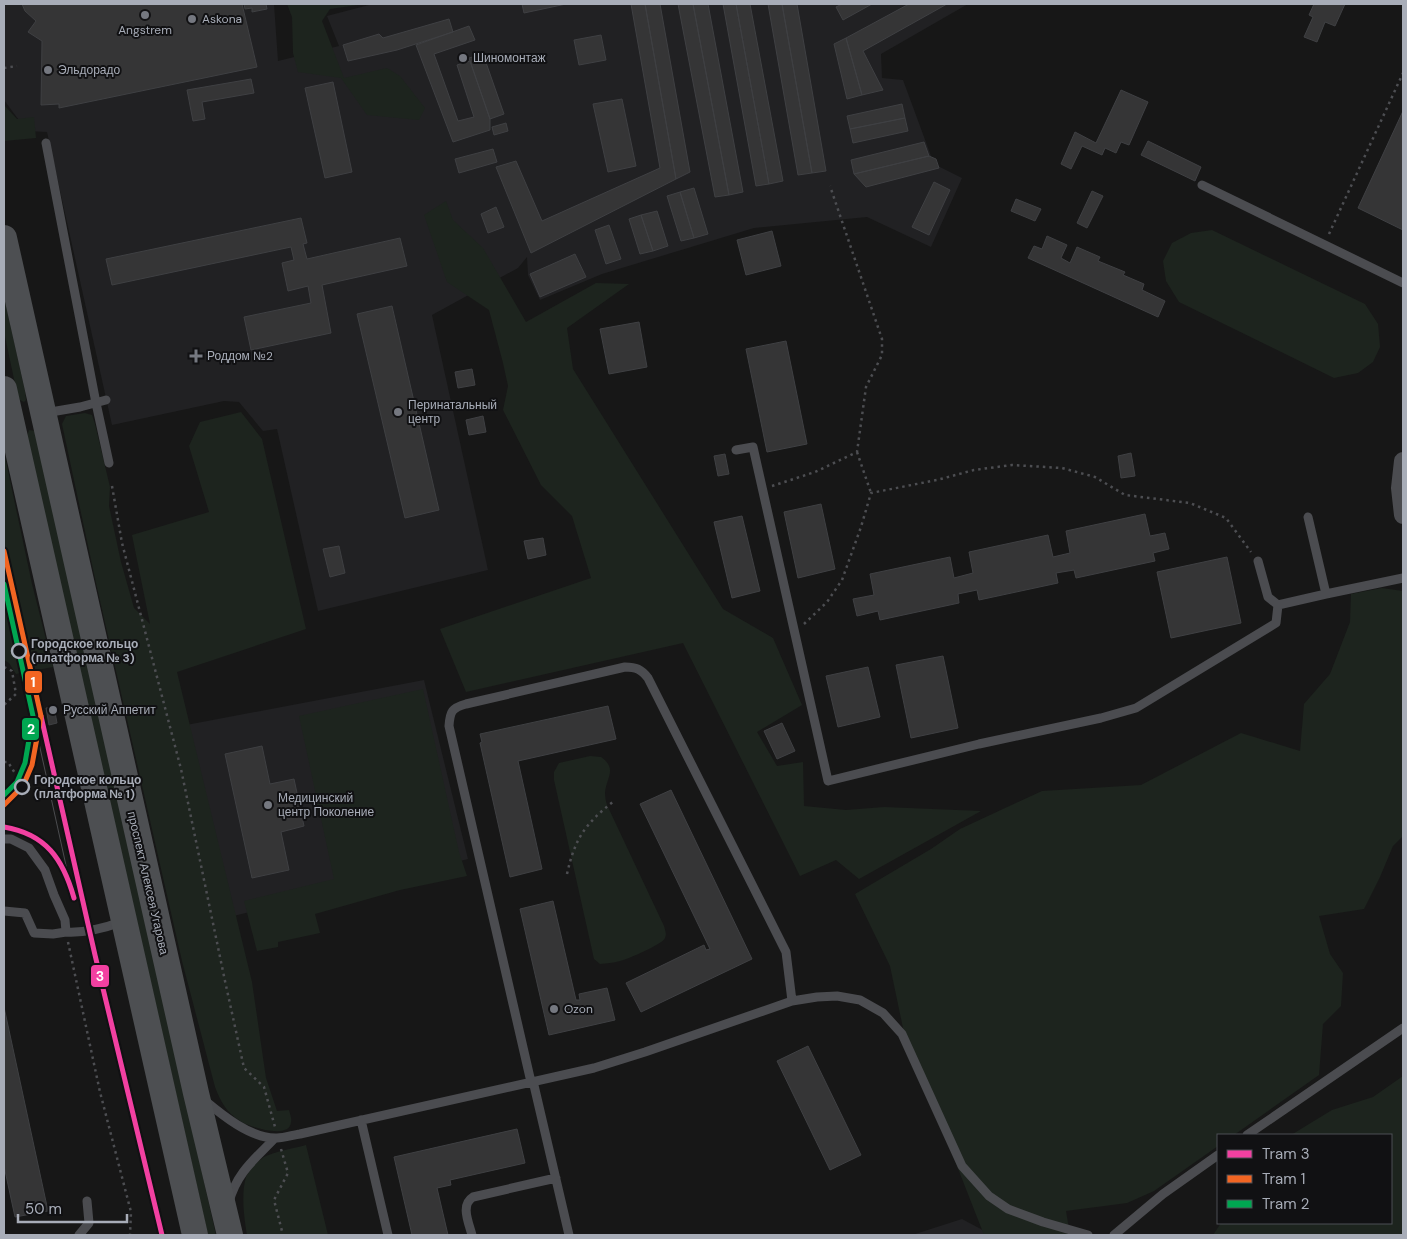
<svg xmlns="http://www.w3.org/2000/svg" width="1407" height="1239" font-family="'DM Sans',sans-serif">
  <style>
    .built { fill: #212123 }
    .green { fill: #1d241e }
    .building { fill: #353536; stroke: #3f4043 }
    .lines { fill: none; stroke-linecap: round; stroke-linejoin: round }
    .path { stroke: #4d4e52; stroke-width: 2.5; stroke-dasharray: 2.5 4; stroke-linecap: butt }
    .service { stroke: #4b4c50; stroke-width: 9 }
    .minor { stroke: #4b4c50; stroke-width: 18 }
    .primary { stroke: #4d4f52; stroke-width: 26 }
    .tram { stroke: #4b4c4f; stroke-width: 1 }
    .tram-1-casing { stroke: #111113; stroke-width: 9 }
    .tram-2-casing { stroke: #111113; stroke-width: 9 }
    .tram-3-casing { stroke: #111113; stroke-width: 9 }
    .tram-1 { stroke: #f240a1; stroke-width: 5 }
    .tram-2 { stroke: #f26522; stroke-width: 5 }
    .tram-3 { stroke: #00a651; stroke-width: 5 }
    .poi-dot { fill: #757880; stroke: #111113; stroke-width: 2 }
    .stop-dot { fill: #111113; stroke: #a8adb8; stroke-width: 2.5 }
    .labels { text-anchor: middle; stroke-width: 4; stroke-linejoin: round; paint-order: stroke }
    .poi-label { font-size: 12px; fill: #a8adb8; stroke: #111113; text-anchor: start }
    .stop-label { font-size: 12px; font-weight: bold; fill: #a8adb8; stroke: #111113; text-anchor: start }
    .street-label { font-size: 12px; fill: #a8adb8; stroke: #111113 }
    .line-badge { stroke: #111113; stroke-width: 2 }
    .badge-label { font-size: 14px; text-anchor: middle; font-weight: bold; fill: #fff }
  </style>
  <rect width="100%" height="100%" fill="#171717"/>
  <path class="built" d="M4 4H274L278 61 339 46 327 16 373 4H968L881 54 882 78 903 80 934 164 962 178 931 247 867 217 754 228 602 274 540 300 528 275 527 257 518 268 432 315 488 570 318 611 277 429 263 431 239 402 224 401 112 425 47 132 27 131 4 100Z
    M424 680 468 859 225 918 181 726Z
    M962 1219 992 1235H912Z"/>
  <path class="green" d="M287 4H365L330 9 322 21 344 78 387 68 400 76 425 108 419 120 367 115 341 78 298 72 293 53 292 17Z
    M4 103V105L17 119 34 117 36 138 4 141Z
    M446 201 453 220 483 248 526 322 596 283 629 284 567 328 573 369 723 609 773 638 802 705 757 732 777 766 803 762 804 806 846 810 884 807 981 811 859 879 836 860 800 876 683 643 466 692 440 629 591 578 572 516 541 485 503 410 508 386 503 363 489 310 447 282 424 215Z
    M1212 230 1365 304 1378 324 1380 347 1373 362 1358 373 1334 378 1179 302 1166 281 1163 261 1172 243 1191 233Z
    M4 296 25 391 26 400 24 402 20 400 17 393 4 332Z
    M241 412 262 439 306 629 177 672 252 982 266 1078 277 1111 289 1110C290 1114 292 1119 291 1122 290 1140 249 1127 240 1121 226 1112 221 1102 215 1087L182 961 96 583 62 424 66 416 85 413 92 415 95 424 110 487 109 506 121 562 134 608 150 624 132 535 209 512 189 446 200 422Z
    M29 430 35 431 216 1235H208L27 436Z
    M4 452 32 584 53 667 16 674 9 663 4 660Z
    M1382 588 1403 591V836L1393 846 1380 877 1364 909 1319 916 1330 954 1343 973 1341 1006 1323 1024 1319 1075 1234 1135H1218V1146L1154 1191 1127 1203 1066 1211 1070 1235H984L903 1028 890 966 855 894 931 849 960 829 1042 791 1141 785 1241 733 1300 751 1304 704 1330 674 1350 622 1351 594Z
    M423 689 459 852 467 876 400 890 315 914 320 933 278 942V947L257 951 244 901 334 879 299 716Z
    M590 756 601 757C618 769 606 778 605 793 605 797 606 802 607 805L664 926C665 930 667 934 665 938 663 944 628 959 620 961 613 963 607 963 600 964L594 959 554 780V772L559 763Z
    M1403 1076V1235H1213L1221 1223H1391V1135H1291L1332 1110 1373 1097Z
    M306 1145 328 1235H247C244 1218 241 1194 246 1177 249 1170 258 1161 264 1157 273 1152 295 1148 306 1145Z"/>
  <path class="building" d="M22 4H242L257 67 59 108V104L41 105 42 41 28 32 36 21 25 11Z
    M244 4H266L267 9 252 12V8L245 9Z
    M522 4H566L524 13Z
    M631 4H645L676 179 531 253 496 167 516 161 542 221 660 168Z
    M645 4H660L690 172 676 179Z
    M678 4H693L729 195 715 197Z
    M693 4H708L743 192 729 195Z
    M723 4H736L769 184 756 186Z
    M736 4H750L783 181 769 184Z
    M768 4H782L812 173 798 175Z
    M782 4H797L826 171 812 173Z
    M842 4H872L843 20 836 7Z
    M909 4H947L863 51 883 90 862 95 846 38Z
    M1314 4H1345L1335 26 1325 22 1317 42 1304 37 1313 17 1309 15Z
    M449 19 453 32 397 50 348 61 343 45 379 34 383 38Z
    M469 26 475 40 434 54 458 121 474 117 457 65 470 61 490 119V130L453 142 416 45Z
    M601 35 606 60 579 65 574 40Z
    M846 38 862 95 847 99 834 44Z
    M483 54 504 114 490 119 469 58Z
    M251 79 254 93 202 102 205 119 193 121 187 90Z
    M333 82 352 172 325 178 305 88Z
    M1121 90 1148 102 1129 145 1121 142 1116 153 1105 148 1102 155 1082 146 1071 169 1061 164 1075 132 1096 143Z
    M622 99 636 166 608 172 593 104Z
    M902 104 905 118 850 129 847 116Z
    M1403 111V230L1358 208Z
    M905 118 908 131 853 143 850 129Z
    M506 123 508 131 494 135 492 127Z
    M1148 141 1201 167 1195 181 1141 155Z
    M924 142 929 156 854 174 851 160Z
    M493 149 497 162 459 173 455 159Z
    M929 156 936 159 939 168 866 187 854 174Z
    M934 182 950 190 929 235 912 227Z
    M694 188 708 234 694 238 680 192Z
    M1092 191 1103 196 1087 228 1077 223Z
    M680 192 694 238 681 241 667 196Z
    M1016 199 1041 209 1035 221 1011 211Z
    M496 207 504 227 488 233 481 214Z
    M657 211 668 246 653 251 641 215Z
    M641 215 653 251 640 254 629 219Z
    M301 218 307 243 303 244 307 259 400 238 407 266 322 285 331 333 251 350 244 317 311 303 308 286 288 291 282 263 294 260 291 247 112 285 106 259Z
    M609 225 621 259 606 264 595 230Z
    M772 231 781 266 746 275 737 240Z
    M1047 236 1067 245 1061 258 1070 263 1077 247 1100 257 1098 261 1125 272 1123 275 1144 284 1142 290 1165 301 1158 317 1028 258 1034 246 1042 249Z
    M575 254 586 277 540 297 530 274Z
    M392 306 439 510 405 518 357 314Z
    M639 322 647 367 609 374 600 329Z
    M786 341 807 444 767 452 746 349Z
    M472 369 475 385 458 388 455 372Z
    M483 416 486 432 469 435 466 420Z
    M1131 453 1135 476 1121 478 1118 456Z
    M725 454 729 474 718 476 714 456Z
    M821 504 835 569 798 578 784 512Z
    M1145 514 1150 536 1165 533 1169 549 1153 553 1155 561 1076 578 1074 570 1056 573 1058 583 979 600 977 590 958 594 959 603 880 620 878 611 857 616 853 599 874 595 870 574 950 557 954 578 973 573 969 552 1048 535 1053 557 1070 553 1066 531Z
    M742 516 760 591 732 598 714 522Z
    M543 538 546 555 528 559 524 541Z
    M339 546 345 573 330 577 323 549Z
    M1227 557 1241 623 1171 638 1157 572Z
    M943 656 958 728 911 738 896 665Z
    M868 667 880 717 838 727 826 676Z
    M608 706 616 739 518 761 542 869 510 877 480 743 482 742 480 734Z
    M54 707 57 723 49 725 46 708Z
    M782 723 795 751 777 759 764 731Z
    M262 746 270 784 294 779 304 826 281 832 289 870 252 878 225 754Z
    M671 790 752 959 641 1012 626 983 704 945 706 950 710 949 640 804Z
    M553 901 576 1000H580L579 994 607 988 615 1020 549 1035 520 909Z
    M4 1007 48 1211 15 1217 4 1166Z
    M808 1046 861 1155 830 1170 777 1061Z
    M517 1129 525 1163 450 1180 451 1185 437 1188 448 1235H412L394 1157Z"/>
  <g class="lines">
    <path class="path" d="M4 68 17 66
      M1329 234 1403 73
      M857 452 871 493
      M112 486 122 543 181 769 225 981 244 1068 264 1087 275 1127
      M772 486 815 472 857 452 866 387 882 355V339L830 186
      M804 624 827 602 842 580 861 527 871 493 937 480 974 470 1012 465 1062 468 1095 477 1125 495 1190 503 1226 518 1251 552
      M4 667 12 671 16 694 4 705
      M4 762H8L23 786
      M567 874C575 838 585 824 614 801
      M68 942 100 1092 131 1212 130 1235
      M281 1149 288 1173 274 1200 283 1235"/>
    <path class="service" d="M46 143 96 403 109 463
      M1202 185 1403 283
      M45 413 80 407 106 400
      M736 450 753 447 828 781 979 744 1101 718 1136 708 1276 623 1278 605
      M1308 517 1326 594
      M1258 561 1268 597 1278 605 1326 594 1403 578
      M4 839H11L29 848 45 870 54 895 65 920 66 932C85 933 102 929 121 922
      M4 911 25 913 34 933 53 934 66 932
      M533 1081 569 1235
      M531 1082 449 726C450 711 452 708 466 704L625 667C636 667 641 669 648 678L786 952 792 1001
      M203 1099C222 1115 251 1139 277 1138 284 1138 293 1135 300 1134L594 1068 645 1052 792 1001 817 997 837 996 860 1000 883 1013 902 1034 962 1166 989 1196 1008 1209 1043 1222 1088 1235
      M361 1120 388 1235
      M1247 1135 1403 1028
      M229 1202C237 1172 255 1159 275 1138
      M79 1235 89 1223 87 1201
      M472 1235C469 1223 460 1205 473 1197L556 1178
      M1114 1235 1163 1194 1218 1155"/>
    <path class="minor" d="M1403 461 1400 488 1403 515"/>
    <path class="primary" d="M4 238 196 1093 230 1235
      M4 389 195 1235"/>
    <path class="tram" d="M29 698 71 888"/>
    <defs>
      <path id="tram-1" d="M41 716 95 955 162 1235
        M4 827C46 834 63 859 74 898"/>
      <path id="tram-2" d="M4 551 41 716 32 765 23 786 4 805"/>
      <path id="tram-3" d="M4 584 33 716 25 763 17 782 4 795"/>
    </defs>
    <use href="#tram-1" class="tram-1-casing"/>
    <use href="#tram-2" class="tram-2-casing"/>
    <use href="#tram-3" class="tram-3-casing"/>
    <use href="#tram-1" class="tram-1"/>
    <use href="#tram-2" class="tram-2"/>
    <use href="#tram-3" class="tram-3"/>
  </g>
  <g class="poi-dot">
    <circle cx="145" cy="15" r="5"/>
    <circle cx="192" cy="19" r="5"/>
    <circle cx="463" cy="58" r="5"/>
    <circle cx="48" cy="70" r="5"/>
    <path d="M193.5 348.5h5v5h5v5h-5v5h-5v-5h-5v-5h5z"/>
    <circle cx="398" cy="412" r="5"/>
    <circle cx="53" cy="710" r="5"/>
    <circle cx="268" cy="805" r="5"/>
    <circle cx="554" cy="1009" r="5"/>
  </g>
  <g class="stop-dot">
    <circle cx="19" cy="651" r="7"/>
    <circle cx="22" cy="787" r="7"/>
  </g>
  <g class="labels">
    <g class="poi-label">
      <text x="202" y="23">Askona</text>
      <text x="145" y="34" text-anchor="middle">Angstrem</text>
      <text x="473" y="62">Шиномонтаж</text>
      <text x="58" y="74">Эльдорадо</text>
      <text x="207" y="360">Роддом №2</text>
      <text x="408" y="409">Перинатальный<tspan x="408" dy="14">центр</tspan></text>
      <text x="63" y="714">Русский Аппетит</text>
      <text x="278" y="802">Медицинский<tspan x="278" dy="14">центр Поколение</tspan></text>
      <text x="564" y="1013">Ozon</text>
    </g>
    <g class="stop-label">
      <text x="31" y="648">Городское кольцо<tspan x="31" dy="14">(платформа № 3)</tspan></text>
      <text x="34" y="784">Городское кольцо<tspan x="34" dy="14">(платформа № 1)</tspan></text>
    </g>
    <g class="street-label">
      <text transform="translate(148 883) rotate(77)" y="4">проспект Алексея Угарова</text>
    </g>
  </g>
  <g class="line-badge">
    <rect x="24" y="670" width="19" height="24" rx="5" fill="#f26522"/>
    <rect x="21" y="717" width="19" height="24" rx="5" fill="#00a651"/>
    <rect x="90" y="964" width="20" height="24" rx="5" fill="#f240a1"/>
  </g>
  <g class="badge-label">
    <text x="33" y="687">1</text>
    <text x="31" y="734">2</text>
    <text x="100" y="981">3</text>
  </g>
  <rect width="1407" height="1239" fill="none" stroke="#a8adb8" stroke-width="10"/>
  <rect x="1217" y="1134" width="175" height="90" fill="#111113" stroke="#4d4f55"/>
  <rect x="1227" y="1150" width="25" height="8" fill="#f240a1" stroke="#4d4f55"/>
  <text x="1262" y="1159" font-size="15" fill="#a8adb8">Tram 3</text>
  <rect x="1227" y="1175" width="25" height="8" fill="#f26522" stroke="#4d4f55"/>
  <text x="1262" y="1184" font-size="15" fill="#a8adb8">Tram 1</text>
  <rect x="1227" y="1200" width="25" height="8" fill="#00a651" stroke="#4d4f55"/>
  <text x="1262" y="1209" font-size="15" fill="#a8adb8">Tram 2</text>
  <path d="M18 1214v8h109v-8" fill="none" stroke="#a8adb8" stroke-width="2.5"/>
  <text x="25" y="1214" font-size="15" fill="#a8adb8" stroke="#111113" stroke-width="4" paint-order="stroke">50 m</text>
</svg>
